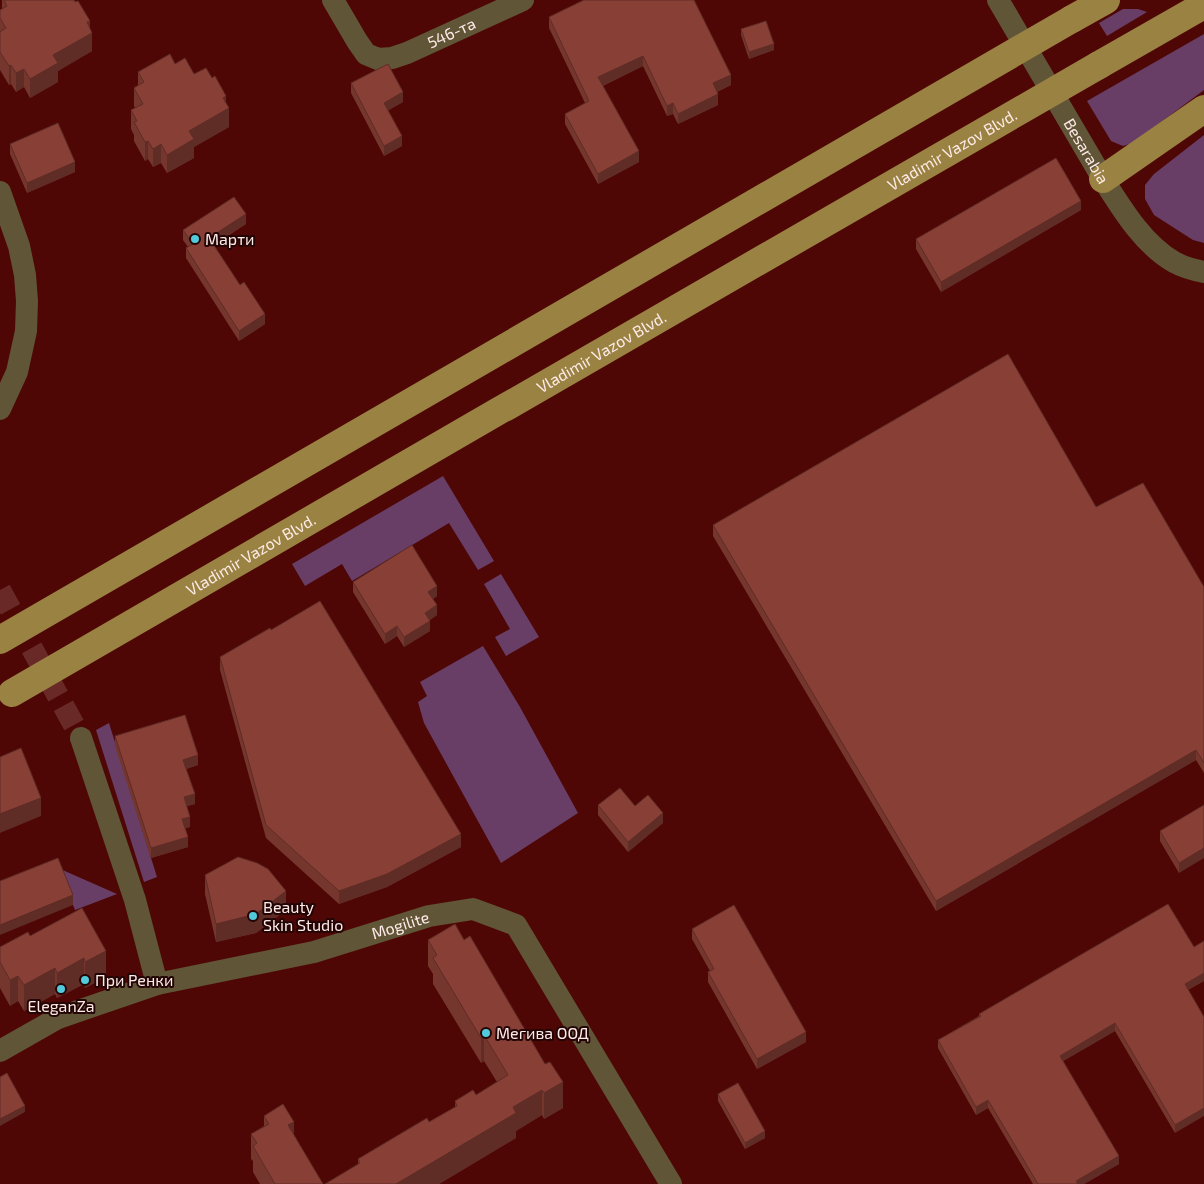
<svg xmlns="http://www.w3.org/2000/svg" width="1204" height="1184" font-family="'Exo 2',sans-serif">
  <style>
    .green { fill: #683e66 }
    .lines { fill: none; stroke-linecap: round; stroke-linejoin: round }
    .street-tunnel { stroke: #682927; stroke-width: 22; stroke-dasharray: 22 11; stroke-linecap: butt }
    .street { stroke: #615538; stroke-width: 22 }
    .primary { stroke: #9a8243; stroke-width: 28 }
    .primary-bridge { stroke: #9a8243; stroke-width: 28 }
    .wall { fill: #75362e }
    .shaded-wall { fill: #5f2c26 }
    .building { fill: #883f36; stroke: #5f2c26 }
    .poi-dot { fill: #53cadc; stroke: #220504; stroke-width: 2 }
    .labels { text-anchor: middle; stroke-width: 4; stroke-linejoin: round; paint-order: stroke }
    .street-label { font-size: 16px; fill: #feebe8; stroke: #220504 }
    .poi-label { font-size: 16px; fill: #feebe8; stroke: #220504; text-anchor: start }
  </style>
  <rect width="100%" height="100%" fill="#4e0705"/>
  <path class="green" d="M1123 9H1138L1147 12 1107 36 1099 23Z
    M1204 34V90L1133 143 1123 146 1111 141 1087 101Z
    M1204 135V243L1193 240 1154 215 1145 199V185L1154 174Z
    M443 476 494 561 478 570 449 523 352 581 342 564 305 586 292 564Z
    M501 574 539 637 506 656 495 637 510 629 484 584Z
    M483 646 520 707 578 813 501 863 424 723 418 702 427 696 420 682Z
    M109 723 157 877 144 882 96 730Z
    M58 868 117 894 75 910Z"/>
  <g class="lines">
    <path class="street-tunnel" d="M0 590 81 738"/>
    <g class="street">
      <path id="s1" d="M333 0 357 41 366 54 378 59 392 58 407 53 523 0"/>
      <path id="s2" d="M998 0 1103 179C1122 209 1143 244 1174 262 1183 267 1194 270 1204 272"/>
      <path d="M0 192 19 246 25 275 27 301 26 331 17 372 0 409"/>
      <path d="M81 738 135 900 157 984"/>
      <path id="s3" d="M0 1051 58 1018 157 984 314 952 429 916 473 909 516 925 671 1184"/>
    </g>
    <path class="primary" d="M1072 19 1106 0
      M1099 65 1204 5
      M1103 179 1204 109"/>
    <g class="primary-bridge">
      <path id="s4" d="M506 407 1099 65"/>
      <path d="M0 640 1072 19"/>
      <path id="s5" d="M12 693 502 409"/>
    </g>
  </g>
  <path class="wall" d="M2 0H74L90 28 92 51 58 71V82L30 98 24 87 16 92 11 84 9 85 0 70V10L2 9Z
    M549 17 731 85 717 92 718 105 678 124 673 114 667 116 643 66 603 86 639 162 598 184 565 124V114L585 103 549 28Z
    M741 29 774 50 749 59 741 35Z
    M175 64 194 74 226 104 229 127 194 147V158L167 173 161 163 153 167 148 159 145 161 134 141V135L131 129V110L135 108 134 106V88L138 85V72Z
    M351 83 403 102 388 110 402 146 384 156 351 93Z
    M10 144 75 172 27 193 10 154Z
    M1081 210 941 292 916 249V239Z
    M246 224 214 245 265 324 239 341 186 258V248L188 247 183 240V230Z
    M1096 507 1204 587V773L1196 760 936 911 713 536V525Z
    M353 582 437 596 433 599 437 615 430 620V631L404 647 397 636 385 644 353 592Z
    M271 630 461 847 387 887 339 904 266 838 220 670V657Z
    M115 736 198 765 186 769 195 804 187 806 190 827 185 828 188 847 151 858 115 746Z
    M598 805 635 806 663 823 628 852 598 815Z
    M1204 805 1179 873 1160 841V831Z
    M205 875 286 910 256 933 216 942 205 894Z
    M82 908 106 977 85 988 84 984 57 998 55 994 24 1011 18 1001 10 1006 0 988V947L30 936Z
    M692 929 806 1042 757 1069 708 982V972L710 971 692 939Z
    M428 940 563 1108 544 1119 542 1115 516 1131V1138L439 1184H325L358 1165V1159L429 1122 455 1107V1101L476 1095 497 1082 484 1061 481 1063 433 984V974L428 966Z
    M1204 941V981L1188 990 1175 1133 1115 1031 1063 1061 1119 1164 1084 1184H1033L988 1108 976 1115 938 1048V1040L979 1016V1014L1194 947Z
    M718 1094 765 1138 745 1149 718 1101Z
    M264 1116 294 1136 323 1184H260L253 1172V1161L251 1159V1134L264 1126Z"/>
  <path class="shaded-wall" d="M90 21V34L92 33V51L58 71V82L30 98V79L53 55 87 22Z
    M774 44V50L749 59V52Z
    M643 56V66L598 88V77Z
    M11 65V84L9 85V66Z
    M24 69V87L16 92V73Z
    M731 75V85L713 94V83Z
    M403 92V102L384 113V103Z
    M718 94V105L678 124V114Z
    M226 96V110L229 108V127L194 147V158L167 173V155L189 131 223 98Z
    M673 103V114L667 116V106Z
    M402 136V146L384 156V146Z
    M148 141V159L145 161V142Z
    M161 144V163L153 167V149Z
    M639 151V162L598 184V174Z
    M75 162V172L27 193V183Z
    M1081 201V210L941 292V282Z
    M246 214V224L209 247V238Z
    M265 314V324L239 341V331Z
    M437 586V596L428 602V592Z
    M437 605V615L425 623V613Z
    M430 621V631L404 647V637Z
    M397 626V636L385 644V634Z
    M1196 750V760L936 911V901Z
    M198 755V765L183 770V760Z
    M195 794V804L184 807V797Z
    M41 798V816L0 833V814Z
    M663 813V823L628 852V842Z
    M190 817V827L182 829V819Z
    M461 834V847L387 887 339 904V891Z
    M188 837V847L151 858V848Z
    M1204 848V858L1179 873V863Z
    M286 891V910L256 933 216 942V924Z
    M73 895V905L0 935V925Z
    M106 951V977L85 988V962Z
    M84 958V984L57 998V973Z
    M55 968V994L24 1011V985Z
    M1204 973V981L1185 991V984Z
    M18 976V1001L10 1006V980Z
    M1115 1023V1031L1060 1063V1056Z
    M806 1032V1042L757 1069V1059Z
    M484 1035V1061L481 1063V1038Z
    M563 1082V1108L544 1119V1093Z
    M542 1090V1115L516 1131V1138L439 1184H396L513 1107Z
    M988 1100V1108L976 1115V1107Z
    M1204 1105V1116L1175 1133V1125Z
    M25 1106V1112L0 1126V1119Z
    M294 1122V1148L288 1125Z
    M765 1131V1138L745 1149V1143Z
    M1119 1156V1164L1084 1184H1076V1181Z"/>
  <path class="building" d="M4 0H74L75 2 78 1 90 21 87 22 92 33 53 55 58 63 30 79 24 69 16 73 11 65 9 66 0 52V32L6 28 0 18V10L7 6Z
    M584 0H694L731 75 713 83 718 94 678 114 673 103 667 106 643 56 598 77 639 151 598 174 565 114 589 101 549 17Z
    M766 21 774 44 749 52 741 29Z
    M170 54 175 64 185 58 194 74 206 68 212 78 215 76 226 96 223 98 229 108 189 131 194 139 167 155 161 144 153 149 148 141 145 142 134 122 137 121 131 110 143 104 134 88 144 82 138 72Z
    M388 64 403 92 384 103 402 136 384 146 351 83Z
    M58 123 75 162 27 183 10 144Z
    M1056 158 1081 201 941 282 916 239Z
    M234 197 246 214 209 238 240 285 244 282 265 314 239 331 186 248 193 244 183 230Z
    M1008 354 1096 507 1143 483 1204 587V763L1196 750 936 901 713 525Z
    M412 545 437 586 428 592 437 605 425 613 430 621 404 637 397 626 385 634 353 582Z
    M320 601 461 834 387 874 339 891 266 825 220 657 270 628 271 630Z
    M185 715 198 755 183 760 195 794 184 797 190 817 182 819 188 837 151 848 115 736Z
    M21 748 41 798 0 814V757Z
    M620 788 635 806 648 795 663 813 628 842 598 805Z
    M1204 805V848L1179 863 1160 831Z
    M238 857 257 863 268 869 286 891 256 914 216 924 205 875Z
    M58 858 73 895 0 925V881Z
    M1168 904 1194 947 1204 941V973L1185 984 1204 1017V1108L1175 1125 1115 1023 1060 1056 1119 1156 1076 1181 1078 1184H1038L988 1100 976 1107 938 1040 981 1016 979 1014Z
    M734 905 806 1032 757 1059 708 972 714 969 692 929Z
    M82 908 106 951 85 962 84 958 57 973 55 968 24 985 18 976 10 980 0 962V947L28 932 30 936Z
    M455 924 464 940 470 936 545 1064 550 1062 563 1082 544 1093 542 1090 513 1107 516 1113 396 1184H325L360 1163 358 1159 427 1118 429 1122 457 1106 455 1101 473 1090 476 1095 508 1075 484 1035 481 1038 433 958 437 955 428 940Z
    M7 1073 25 1106 0 1119V1077Z
    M738 1083 765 1131 745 1143 718 1094Z
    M283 1104 294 1122 288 1125 323 1184H275L253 1146 257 1143 251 1134 269 1124 264 1116Z"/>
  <g class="poi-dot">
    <circle cx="195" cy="239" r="5"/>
    <circle cx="253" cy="916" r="5"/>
    <circle cx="85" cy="980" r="5"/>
    <circle cx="61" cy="989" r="5"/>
    <circle cx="486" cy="1033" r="5"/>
  </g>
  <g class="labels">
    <g class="street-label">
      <text dy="6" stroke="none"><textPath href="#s1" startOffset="155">546-та</textPath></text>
      <text dy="6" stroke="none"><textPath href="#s4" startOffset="515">Vladimir Vazov Blvd.</textPath></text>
      <text dy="6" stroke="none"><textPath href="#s2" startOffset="175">Besarabia</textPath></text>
      <text dy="6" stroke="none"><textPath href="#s4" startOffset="110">Vladimir Vazov Blvd.</textPath></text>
      <text dy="6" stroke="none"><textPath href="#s5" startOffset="276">Vladimir Vazov Blvd.</textPath></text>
      <text dy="6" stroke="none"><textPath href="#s3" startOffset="422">Mogilite</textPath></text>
    </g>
    <g class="poi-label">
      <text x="205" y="245">Марти</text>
      <text x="263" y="913">Beauty<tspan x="263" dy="18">Skin Studio</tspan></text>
      <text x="95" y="986">При Ренки</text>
      <text x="61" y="1012" text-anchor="middle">EleganZa</text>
      <text x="496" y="1039">Мегива ООД</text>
    </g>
  </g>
</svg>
